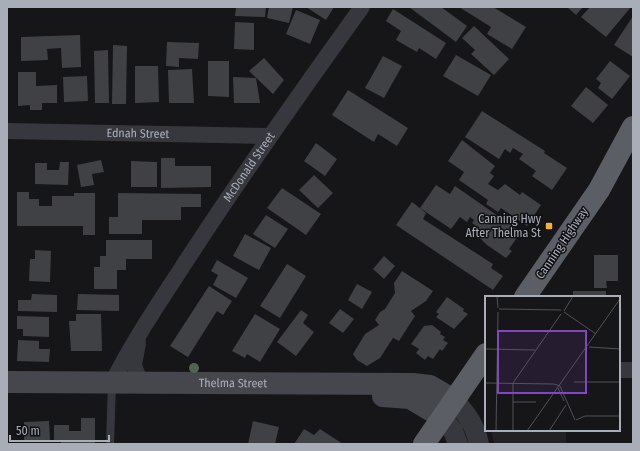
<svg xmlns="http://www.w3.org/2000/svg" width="640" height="451" font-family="'Fira Sans Condensed',sans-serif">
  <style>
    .built { fill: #222225 }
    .building { fill: #404145 }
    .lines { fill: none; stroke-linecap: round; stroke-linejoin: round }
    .service { stroke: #37383d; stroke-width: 8 }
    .minor { stroke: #37383d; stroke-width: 16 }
    .tertiary { stroke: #37383d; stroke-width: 20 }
    .secondary { stroke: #45474d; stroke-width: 22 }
    .trunk { stroke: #5b5e65; stroke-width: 22 }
    .tree { fill: #506452 }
    .poi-dot { fill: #f2b134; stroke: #111113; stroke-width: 1.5 }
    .labels { text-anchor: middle; stroke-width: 3; stroke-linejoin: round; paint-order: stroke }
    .street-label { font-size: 12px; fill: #a8adb8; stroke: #111113 }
    .poi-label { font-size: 12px; fill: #a8adb8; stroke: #111113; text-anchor: end }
    .inset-road { fill: none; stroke: #505258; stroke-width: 1 }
    .view { fill: #8446be; fill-opacity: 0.15; stroke: #8446be; stroke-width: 2 }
    .inset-edge { fill: none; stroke: #a8adb8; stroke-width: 2 }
  </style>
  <rect width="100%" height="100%" fill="#161618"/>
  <path class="built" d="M491 430H566V444H494Z"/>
  <path class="building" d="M236 7H266L265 17 235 16Z
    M269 7H293L289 23 267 18Z
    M306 7H334L326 20Z
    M409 7H441L467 26 456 42Z
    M459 7H493L526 27 512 49 487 34 491 27Z
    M567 7H583L576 15Z
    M590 7H631L606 37 581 17Z
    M393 9 446 43 436 59 419 48 417 52 396 40 401 31 386 21Z
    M296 10 320 20 310 44 286 34Z
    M633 16V57L614 45Z
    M235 22 254 23V50L234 49Z
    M474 26 509 59 494 75 471 54 475 50 462 38Z
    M80 35 81 67 62 68 61 48 47 49 48 60 21 61V37Z
    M167 42 199 43 198 59 179 58V67L166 66Z
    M113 45 127 46 126 104H112Z
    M108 50 109 103H95L94 51Z
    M456 55 491 75 478 96 443 76Z
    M383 56 402 66 384 98 365 88Z
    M264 58 284 80 273 94 249 71Z
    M208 61H229V97L208 96Z
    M610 61 630 76 612 99 598 88 601 83 596 79Z
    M135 66H158L159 102 135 103Z
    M192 69 194 103H169L168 70Z
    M18 72H36V86L57 85V103H42V110H30V105L18 106Z
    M87 76 88 101 64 102 63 77Z
    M233 77 256 78 260 103H234Z
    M586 87 608 105 593 123 571 106Z
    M348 90 408 128 397 146 378 134 374 142 332 115Z
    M482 111 545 151 544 153 567 168 552 190 532 176 536 171 519 159 523 154 513 148 510 153 505 149 499 159 465 137Z
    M462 140 495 166 490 173 494 176 488 184 498 190 505 184 520 195 522 192 541 205 527 226 501 208 498 212 486 204 488 200 459 180 464 172 448 161Z
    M316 143 337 159 325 176 304 161Z
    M161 158H175V166H211V187L161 188Z
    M101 160 104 172 92 174 94 185 81 187 77 165Z
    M131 161 157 162V187H131Z
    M60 162H69L68 185 35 184V163H47V170H59Z
    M314 175 333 193 318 208 299 190Z
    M436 185 450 194 455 186 521 232 509 249 512 251 506 258 487 245 475 233 479 228 472 223 474 220 470 217 467 222 460 217 451 229 420 208Z
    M282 188 321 214 306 235 267 208Z
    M17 192H29V199H39V206H52V196H74V193H95V235H83V226H17Z
    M118 193 201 194V207H181V220H142V234H109V217H118Z
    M412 202 426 213 423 219 493 264 491 268 503 276 493 290 396 225Z
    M266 215 288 229 275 248 253 234Z
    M245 234 271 248 259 270 233 256Z
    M106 240H152V259H126V270H117V289H94V267H100V256H106Z
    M35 250 51 251 50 282 29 281 30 259H35Z
    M594 255H618V281H606L607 288H594Z
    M384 256 395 266 384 279 373 269Z
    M217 260 248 278 236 298 213 285 218 275 211 271Z
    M287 264 306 276 280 318 260 306Z
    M402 271 433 291 426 301 411 311 415 316 399 341 393 338 380 358 367 366 357 360 353 354 365 334 379 325 375 320 380 312 385 309 395 293 394 283Z
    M357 284 372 292 362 309 348 300Z
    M209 286 232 301 223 315 217 311 188 357 170 346Z
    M573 291H606V297H573Z
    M32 294 57 295V312L18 311V300H31Z
    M78 294 119 295V311L77 310Z
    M447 297 464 309 463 311 468 314 454 329 436 317 439 314 436 312Z
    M340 309 354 319 343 333 329 323Z
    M301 310 308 315 303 323 314 332 296 356 277 342Z
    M76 314H101L102 351H71L69 321H76Z
    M255 314 280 329 260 362 247 354 245 358 232 351Z
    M17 316 49 317V337L23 336V329H17Z
    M432 325 441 332 440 334 445 337 443 340 448 343 442 351 440 349 433 359 428 356 425 360 416 353 419 349 411 344 424 326Z
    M18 340 39 341V349H50L49 362 17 361Z
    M81 418H95V444H61V440H54V425H69V431H81Z
    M49 421 50 440 24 441V422Z
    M253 421 279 427 275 444H248Z
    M304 429 314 435 320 429 343 444H294Z"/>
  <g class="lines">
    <path class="service" d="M110 444 112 383"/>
    <g class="minor">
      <path id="s1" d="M7 131 269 136"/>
      <path d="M138 343 134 365 140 382"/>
      <path d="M619 370H633"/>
      <path id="s2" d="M112 383C132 343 157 306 181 269 239 179 300 93 362 7"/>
    </g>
    <path class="tertiary" d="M454 400C467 414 475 425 479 444
      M442 417 453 431 458 444"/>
    <g class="secondary">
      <path id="s3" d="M7 382 413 384 430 386 454 400"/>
      <path d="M383 396 410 398 442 417"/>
    </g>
    <path class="trunk" d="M525 297 599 190 633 127
      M424 444 486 354"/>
  </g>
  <circle class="tree" cx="194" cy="368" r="5"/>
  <rect class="poi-dot" x="545" y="222" width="8" height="8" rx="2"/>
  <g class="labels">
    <g class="street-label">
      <text dy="4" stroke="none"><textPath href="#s1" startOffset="131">Ednah Street</textPath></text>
      <text dy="4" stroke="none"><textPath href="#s2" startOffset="256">McDonald Street</textPath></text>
      <text transform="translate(562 243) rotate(-56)" y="4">Canning Highway</text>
      <text dy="4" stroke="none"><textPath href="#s3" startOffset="226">Thelma Street</textPath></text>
    </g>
    <g class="poi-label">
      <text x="541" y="223">Canning Hwy<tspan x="541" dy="14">After Thelma St</tspan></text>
    </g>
  </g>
  <g transform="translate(485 296)">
    <rect width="135" height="135" fill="#161618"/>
    <path class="inset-road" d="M12 0 13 12M14 13 76 14M79 15 88 0M79 16 111 38M104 51 135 53M0 53 50 54M89 86H135M0 87 69 88 75 90M75 90 90 124M73 92 79 105M28 106H51M91 124 100 120H135M11 135 13 16M28 135V87L76 18M42 135 135 3M64 135 81 109"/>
    <path class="view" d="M13 35H101V97H13Z"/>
    <rect width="135" height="135" class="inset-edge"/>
  </g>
  <rect width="640" height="451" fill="none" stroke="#a8adb8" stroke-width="16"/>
  <path d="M10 435v6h99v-6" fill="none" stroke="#a8adb8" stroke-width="2"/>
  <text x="16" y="435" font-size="12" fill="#a8adb8" stroke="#111113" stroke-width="3" paint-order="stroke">50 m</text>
</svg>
